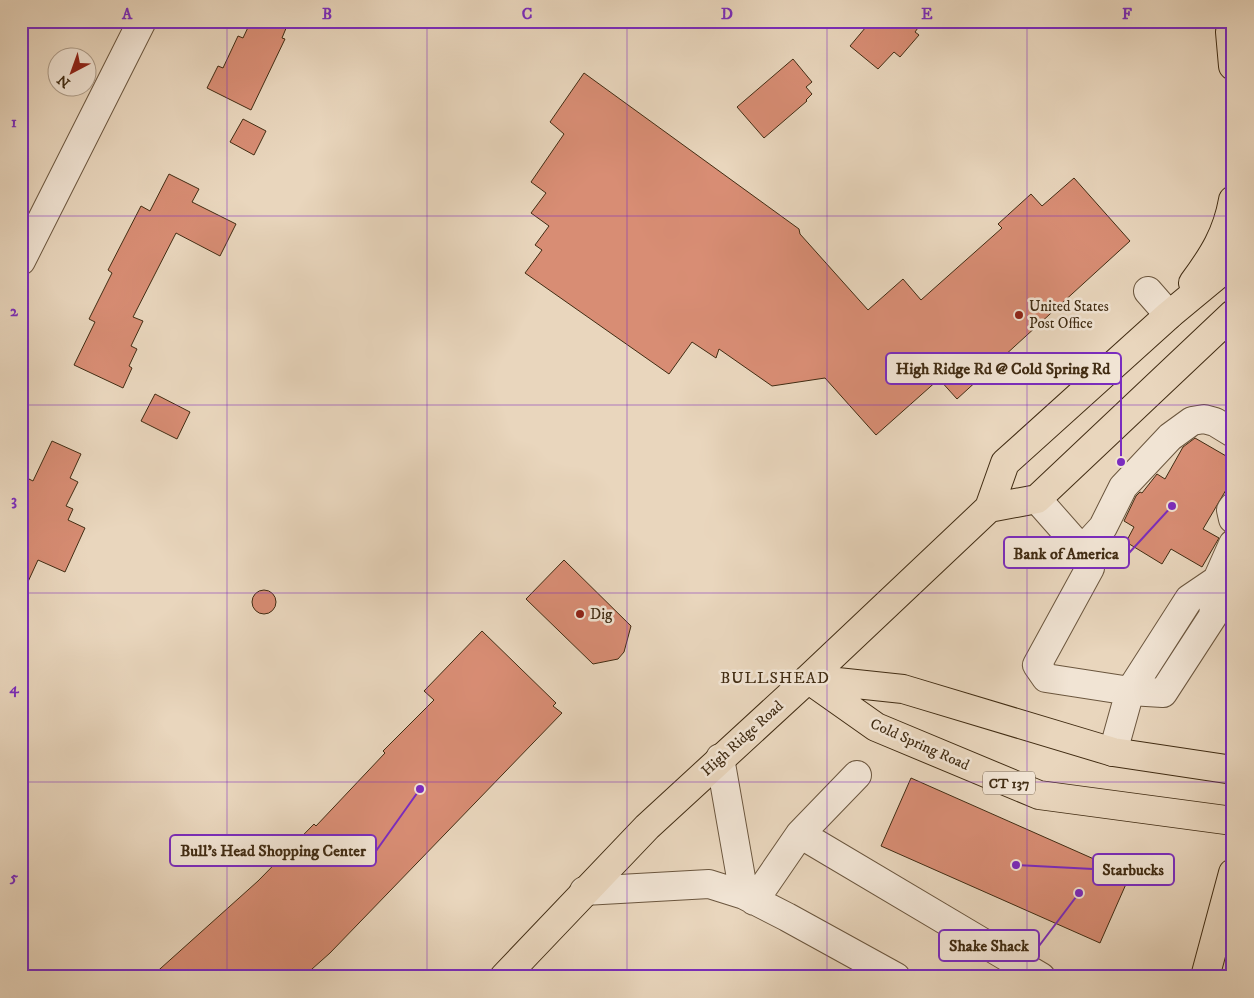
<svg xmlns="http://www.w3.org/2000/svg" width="1254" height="998" font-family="'IM FELL DW Pica',serif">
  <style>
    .building { fill: #d88d74; stroke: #412c13 }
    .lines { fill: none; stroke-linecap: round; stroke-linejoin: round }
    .minor-casing { stroke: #6b563e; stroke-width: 30 }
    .major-casing { stroke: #412c13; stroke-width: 30 }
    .minor { stroke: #f1e4d4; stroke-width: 28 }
    .major { stroke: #e9d6bd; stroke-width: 28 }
    .grid { fill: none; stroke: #7b2cbf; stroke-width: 1; stroke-opacity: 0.55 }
    .poi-dot { fill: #8f2418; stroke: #f1e4d4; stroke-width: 2 }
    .labels { text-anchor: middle; stroke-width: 5; stroke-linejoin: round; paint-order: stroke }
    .shield { fill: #f1e4d4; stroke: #76634d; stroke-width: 1 }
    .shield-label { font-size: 14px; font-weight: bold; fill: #412c13 }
    .poi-label { font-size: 15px; fill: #412c13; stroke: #f1e4d4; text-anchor: start }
    .street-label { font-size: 15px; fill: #412c13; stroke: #f1e4d4 }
    .neighbourhood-label { font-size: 16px; letter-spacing: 1px; fill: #412c13; stroke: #f1e4d4 }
    .leader { fill: none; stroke: #7b2cbf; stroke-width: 2 }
    .callout-dot { fill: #7b2cbf; stroke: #f1e4d4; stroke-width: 2 }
    .callout { fill: #f1e4d4; stroke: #7b2cbf; stroke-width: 2 }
    .callout-label { font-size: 16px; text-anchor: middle; font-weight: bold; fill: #412c13 }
    .neatline { fill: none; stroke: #7b2cbf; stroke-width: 2 }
    .grid-label { font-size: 16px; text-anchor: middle; font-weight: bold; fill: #7b2cbf }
  </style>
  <rect width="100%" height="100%" fill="#e9d6bd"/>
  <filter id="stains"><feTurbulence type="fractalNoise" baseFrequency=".004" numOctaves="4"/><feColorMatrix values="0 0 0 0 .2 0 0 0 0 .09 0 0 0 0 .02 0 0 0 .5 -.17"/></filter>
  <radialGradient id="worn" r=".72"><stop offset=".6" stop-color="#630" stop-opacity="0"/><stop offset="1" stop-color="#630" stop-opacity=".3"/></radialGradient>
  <path class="building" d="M251 21H289L282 38 285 39 251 110 207 88 218 66 223 68 238 36 243 38Z
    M871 21H923L915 32 919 35 900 57 894 52 878 69 850 46Z
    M793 59 812 82 806 87 812 94 806 100 807 101 764 138 737 107Z
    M584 73 799 229 800 234 868 310 903 279 921 300 1002 228 998 224 1031 194 1042 206 1074 178 1130 241 957 399 939 379 876 435 825 378 772 386 719 349 716 358 692 342 669 374 525 273 542 250 535 245 549 226 531 213 546 193 531 182 564 134 550 122Z
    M243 119 266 131 254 155 230 142Z
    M169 174 199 189 192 202 236 224 220 256 176 233 133 317 143 321 131 346 137 349 129 366 132 368 123 388 74 365 95 322 89 319 112 273 108 270 141 206 150 211Z
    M155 394 190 412 177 439 141 421Z
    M1195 438 1233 460V478L1203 529 1219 538 1202 567 1171 549 1162 564 1126 542 1134 527 1124 521 1136 496 1140 492 1142 493 1157 474 1165 479 1183 447Z
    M52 441 81 454 70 478 78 482 66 506 73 509 68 520 85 528 65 572 38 560 21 597V495L29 479 33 481Z
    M564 560 631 626 624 652 618 659 593 664 526 599Z
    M252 602a12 12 0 1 1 24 0a12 12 0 1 1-24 0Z
    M482 631 556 703 553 706 562 713 330 953 303 977H151L258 881 314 824 316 826 385 753 383 751 434 700 424 691Z
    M911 778 1130 875 1100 943 881 846Z"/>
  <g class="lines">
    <defs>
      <path id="minor" d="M21 261 142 21
        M1148 291 1169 315
        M1037 499 1082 550 1090 568 1037 665 1046 678 1130 691 1163 693 1213 616 1217 580
        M1233 507 1231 510 1233 519
        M1082 550 1103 527 1123 487 1170 437 1192 421 1204 419 1215 422 1233 433
        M1113 752 1130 691 1189 599 1217 580 1233 544
        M720 758 744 895
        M800 834 857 775
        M584 891 709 884 744 895 787 917 896 977
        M754 901 800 834 1041 977"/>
      <path id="major" d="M1230 32 1233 66
        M1193 283C1213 256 1227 234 1233 200
        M989 508 1037 499 1233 314
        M808 679 876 727 1039 795 1233 821
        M809 679 903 689 1113 752 1233 770
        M504 977 647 827 808 679 989 508 1005 463 1169 315 1233 262
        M1205 977 1233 873"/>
    </defs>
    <use href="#minor" class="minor-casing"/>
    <use href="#major" class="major-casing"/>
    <use href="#minor" class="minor"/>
    <use href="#major" class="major"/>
  </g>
  <path class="grid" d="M227 21V977M427 21V977M627 21V977M827 21V977M1027 21V977M21 216H1233M21 405H1233M21 593H1233M21 782H1233"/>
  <g class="poi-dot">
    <circle cx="1019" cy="315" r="5"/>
    <circle cx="580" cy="614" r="5"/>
  </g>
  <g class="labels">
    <rect class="shield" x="983" y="771.5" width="52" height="23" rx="4"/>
    <g class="shield-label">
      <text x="1009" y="788">CT 137</text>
    </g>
    <g class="poi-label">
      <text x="1029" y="311">United States<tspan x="1029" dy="17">Post Office</tspan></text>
      <text x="590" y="619">Dig</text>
    </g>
    <g class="street-label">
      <text transform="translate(742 738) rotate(-42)" y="5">High Ridge Road</text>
      <text transform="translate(920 744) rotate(24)" y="5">Cold Spring Road</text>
    </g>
    <g class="neighbourhood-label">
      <text x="775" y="683">BULLSHEAD</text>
    </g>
  </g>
  <path class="leader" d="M1121 462L1121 368M1172 506L1129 553M420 789L376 851M1016 865L1093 869M1079 893L1039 946"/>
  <g class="callout-dot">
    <circle cx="1121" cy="462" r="5"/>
    <circle cx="1172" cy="506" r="5"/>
    <circle cx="420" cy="789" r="5"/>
    <circle cx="1016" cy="865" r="5"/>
    <circle cx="1079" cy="893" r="5"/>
  </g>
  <g class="callout">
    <rect x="886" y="353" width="235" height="31" rx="5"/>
    <rect x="1004" y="537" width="125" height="31" rx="5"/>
    <rect x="170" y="835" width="206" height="31" rx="5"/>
    <rect x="1093" y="854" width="81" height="31" rx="5"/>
    <rect x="939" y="930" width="100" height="31" rx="5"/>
  </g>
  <g class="callout-label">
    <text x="1003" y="374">High Ridge Rd @ Cold Spring Rd</text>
    <text x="1066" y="559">Bank of America</text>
    <text x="273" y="856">Bull's Head Shopping Center</text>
    <text x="1133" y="875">Starbucks</text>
    <text x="989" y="951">Shake Shack</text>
  </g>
  <rect width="1254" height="998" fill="none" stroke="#e9d6bd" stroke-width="55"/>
  <g transform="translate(72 72) rotate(221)"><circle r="24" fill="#f1e4d4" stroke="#ab9a87"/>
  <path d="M0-4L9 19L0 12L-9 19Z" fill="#8f2418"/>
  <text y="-8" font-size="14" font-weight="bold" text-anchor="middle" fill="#412c13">N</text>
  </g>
  <rect x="28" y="28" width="1198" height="942" class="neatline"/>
  <g class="grid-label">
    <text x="127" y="19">A</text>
    <text x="327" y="19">B</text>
    <text x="527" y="19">C</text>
    <text x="727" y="19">D</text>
    <text x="927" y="19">E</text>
    <text x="1127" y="19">F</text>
    <text x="14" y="127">1</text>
    <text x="14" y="316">2</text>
    <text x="14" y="505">3</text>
    <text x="14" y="693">4</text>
    <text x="14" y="882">5</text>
  </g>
  <rect width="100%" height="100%" filter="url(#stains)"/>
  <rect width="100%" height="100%" fill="url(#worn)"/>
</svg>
